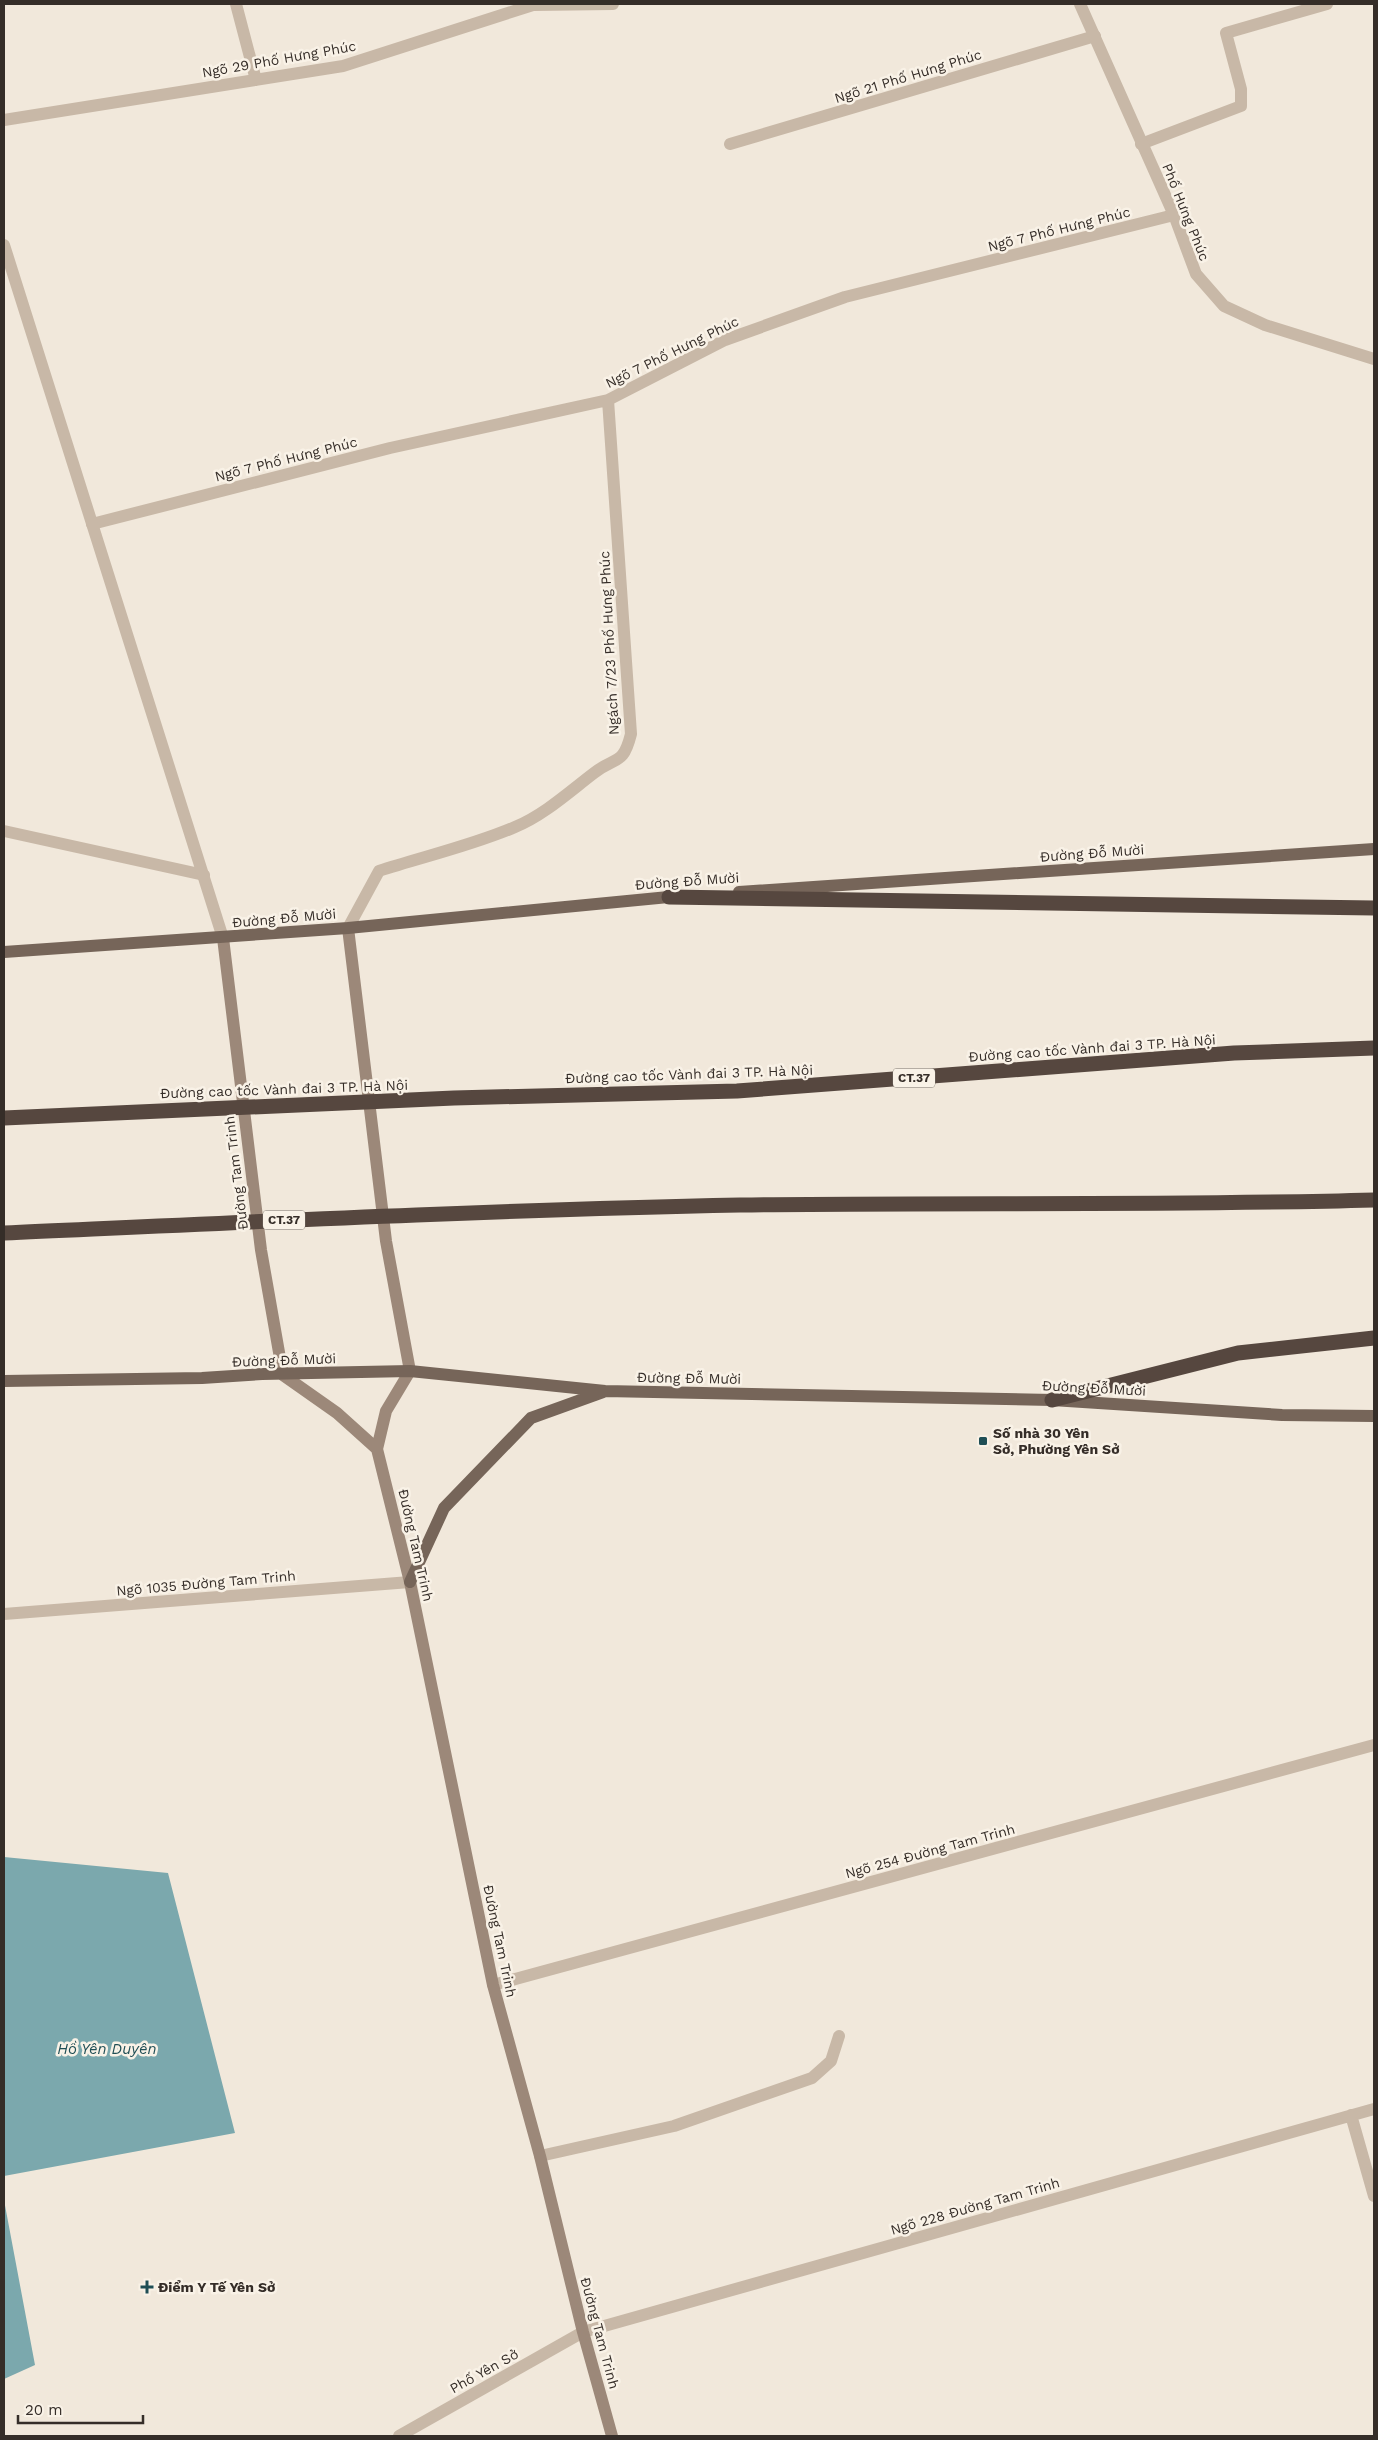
<svg xmlns="http://www.w3.org/2000/svg" width="1378" height="2440" font-family="'Work Sans',sans-serif">
  <style>
    .water { fill: #7ba8ad }
    .lines { fill: none; stroke-linecap: round; stroke-linejoin: round }
    .service { stroke: #c8b8a7; stroke-width: 12 }
    .minor { stroke: #c8b8a7; stroke-width: 12 }
    .tertiary { stroke: #c8b8a7; stroke-width: 12 }
    .secondary { stroke: #9c8879; stroke-width: 12 }
    .primary { stroke: #766559; stroke-width: 12 }
    .motorway { stroke: #56473f; stroke-width: 15 }
    .poi-dot { fill: #1f4e55; stroke: #f9f2e7; stroke-width: 2 }
    .labels { text-anchor: middle; stroke-width: 5; stroke-linejoin: round; paint-order: stroke }
    .shield { fill: #f9f2e7; stroke: #706861; stroke-width: 1 }
    .shield-label { font-size: 12px; font-weight: bold; fill: #352d28 }
    .street-label { font-size: 14px; fill: #352d28; stroke: #f9f2e7 }
    .poi-label { font-size: 14px; font-weight: bold; fill: #352d28; stroke: #f9f2e7; text-anchor: start }
    .water-label { font-size: 15px; font-style: italic; fill: #1f4e55; stroke: #f9f2e7 }
  </style>
  <rect width="100%" height="100%" fill="#f1e8db"/>
  <path class="water" d="M4 1857 168 1873 235 2133 4 2176Z
    M4 2200 35 2365 4 2379Z"/>
  <g class="lines">
    <path class="service" d="M236 4 256 80
      M4 120 343 66 533 5 613 4
      M730 144 1095 36
      M1141 144 1241 106V89L1226 33 1327 4
      M92 524 390 448 608 400 725 340 845 297 1174 215
      M4 831 204 875
      M348 928 379 871C422 857 474 845 515 827 544 815 569 792 594 773 616 756 623 766 631 734L608 400
      M493 1985 1374 1745
      M1351 2115 1374 2196
      M583 2332 1374 2109"/>
    <path class="minor" d="M4 245 223 938
      M4 1614 410 1582
      M540 2156 674 2126 812 2078 831 2061 839 2036"/>
    <path class="tertiary" d="M1080 4 1174 215 1196 274 1224 306 1265 325 1374 359
      M399 2436 583 2332"/>
    <path class="secondary" d="M348 928 386 1241 410 1371 386 1411 377 1449 410 1582 493 1985 540 2156 583 2332 612 2436
      M223 938 261 1250 283 1375 337 1413 377 1449"/>
    <path class="primary" d="M739 892 1374 849
      M4 952 348 928 679 896
      M4 1381 202 1378 262 1374 410 1371 605 1391 1052 1400 1282 1415 1374 1416
      M410 1582 444 1508 531 1418 603 1392"/>
    <path class="motorway" d="M669 897 1374 908
      M4 1118 454 1098 737 1091 1234 1053 1374 1048
      M4 1233C249 1222 495 1210 740 1205 952 1202 1163 1206 1374 1200
      M1052 1400 1238 1353 1374 1338"/>
  </g>
  <g class="poi-dot">
    <rect x="978" y="1436" width="10" height="10" rx="2.5"/>
    <path d="M144.5 2279.5h5v5h5v5h-5v5h-5v-5h-5v-5h5z"/>
  </g>
  <g class="labels">
    <g class="shield">
      <rect x="893" y="1068.5" width="42" height="19" rx="4"/>
      <rect x="263" y="1210.5" width="42" height="19" rx="4"/>
    </g>
    <g class="shield-label">
      <text x="914" y="1082">CT.37</text>
      <text x="284" y="1224">CT.37</text>
    </g>
    <g class="street-label">
      <text transform="translate(279 59) rotate(-10)" y="5">Ngõ 29 Phố Hưng Phúc</text>
      <text transform="translate(908 76) rotate(-17)" y="5">Ngõ 21 Phố Hưng Phúc</text>
      <text transform="translate(1186 212) rotate(68)" y="5">Phố Hưng Phúc</text>
      <text transform="translate(1059 229) rotate(-14)" y="5">Ngõ 7 Phố Hưng Phúc</text>
      <text transform="translate(672 352) rotate(-26)" y="5">Ngõ 7 Phố Hưng Phúc</text>
      <text transform="translate(286 459) rotate(-14)" y="5">Ngõ 7 Phố Hưng Phúc</text>
      <text transform="translate(609 643) rotate(-93)" y="5">Ngách 7/23 Phố Hưng Phúc</text>
      <text transform="translate(1092 853) rotate(-4)" y="5">Đường Đỗ Mười</text>
      <text transform="translate(687 881) rotate(-4)" y="5">Đường Đỗ Mười</text>
      <text transform="translate(284 918) rotate(-5)" y="5">Đường Đỗ Mười</text>
      <text transform="translate(1092 1048) rotate(-4)" y="5">Đường cao tốc Vành đai 3 TP. Hà Nội</text>
      <text transform="translate(689 1074) rotate(-2)" y="5">Đường cao tốc Vành đai 3 TP. Hà Nội</text>
      <text transform="translate(284 1089) rotate(-2)" y="5">Đường cao tốc Vành đai 3 TP. Hà Nội</text>
      <text transform="translate(236 1173) rotate(-97)" y="5">Đường Tam Trinh</text>
      <text transform="translate(284 1360) rotate(-2)" y="5">Đường Đỗ Mười</text>
      <text transform="translate(689 1378) rotate(1)" y="5">Đường Đỗ Mười</text>
      <text transform="translate(1094 1388) rotate(3)" y="5">Đường Đỗ Mười</text>
      <text transform="translate(416 1545) rotate(77)" y="5">Đường Tam Trinh</text>
      <text transform="translate(206 1583) rotate(-5)" y="5">Ngõ 1035 Đường Tam Trinh</text>
      <text transform="translate(930 1851) rotate(-15)" y="5">Ngõ 254 Đường Tam Trinh</text>
      <text transform="translate(500 1941) rotate(78)" y="5">Đường Tam Trinh</text>
      <text transform="translate(975 2206) rotate(-16)" y="5">Ngõ 228 Đường Tam Trinh</text>
      <text transform="translate(600 2333) rotate(75)" y="5">Đường Tam Trinh</text>
      <text transform="translate(484 2371) rotate(-29)" y="5">Phố Yên Sở</text>
    </g>
    <g class="poi-label">
      <text x="993" y="1438">Số nhà 30 Yên<tspan x="993" dy="16">Sở, Phường Yên Sở</tspan></text>
      <text x="158" y="2292">Điểm Y Tế Yên Sở</text>
    </g>
    <g class="water-label">
      <text x="107" y="2054">Hồ Yên Duyên</text>
    </g>
  </g>
  <rect width="1378" height="2440" fill="none" stroke="#352d28" stroke-width="10"/>
  <path d="M18 2415v8h125v-8" fill="none" stroke="#352d28" stroke-width="2.5"/>
  <text x="25" y="2415" font-size="15" fill="#352d28" stroke="#f9f2e7" stroke-width="4" paint-order="stroke">20 m</text>
</svg>
